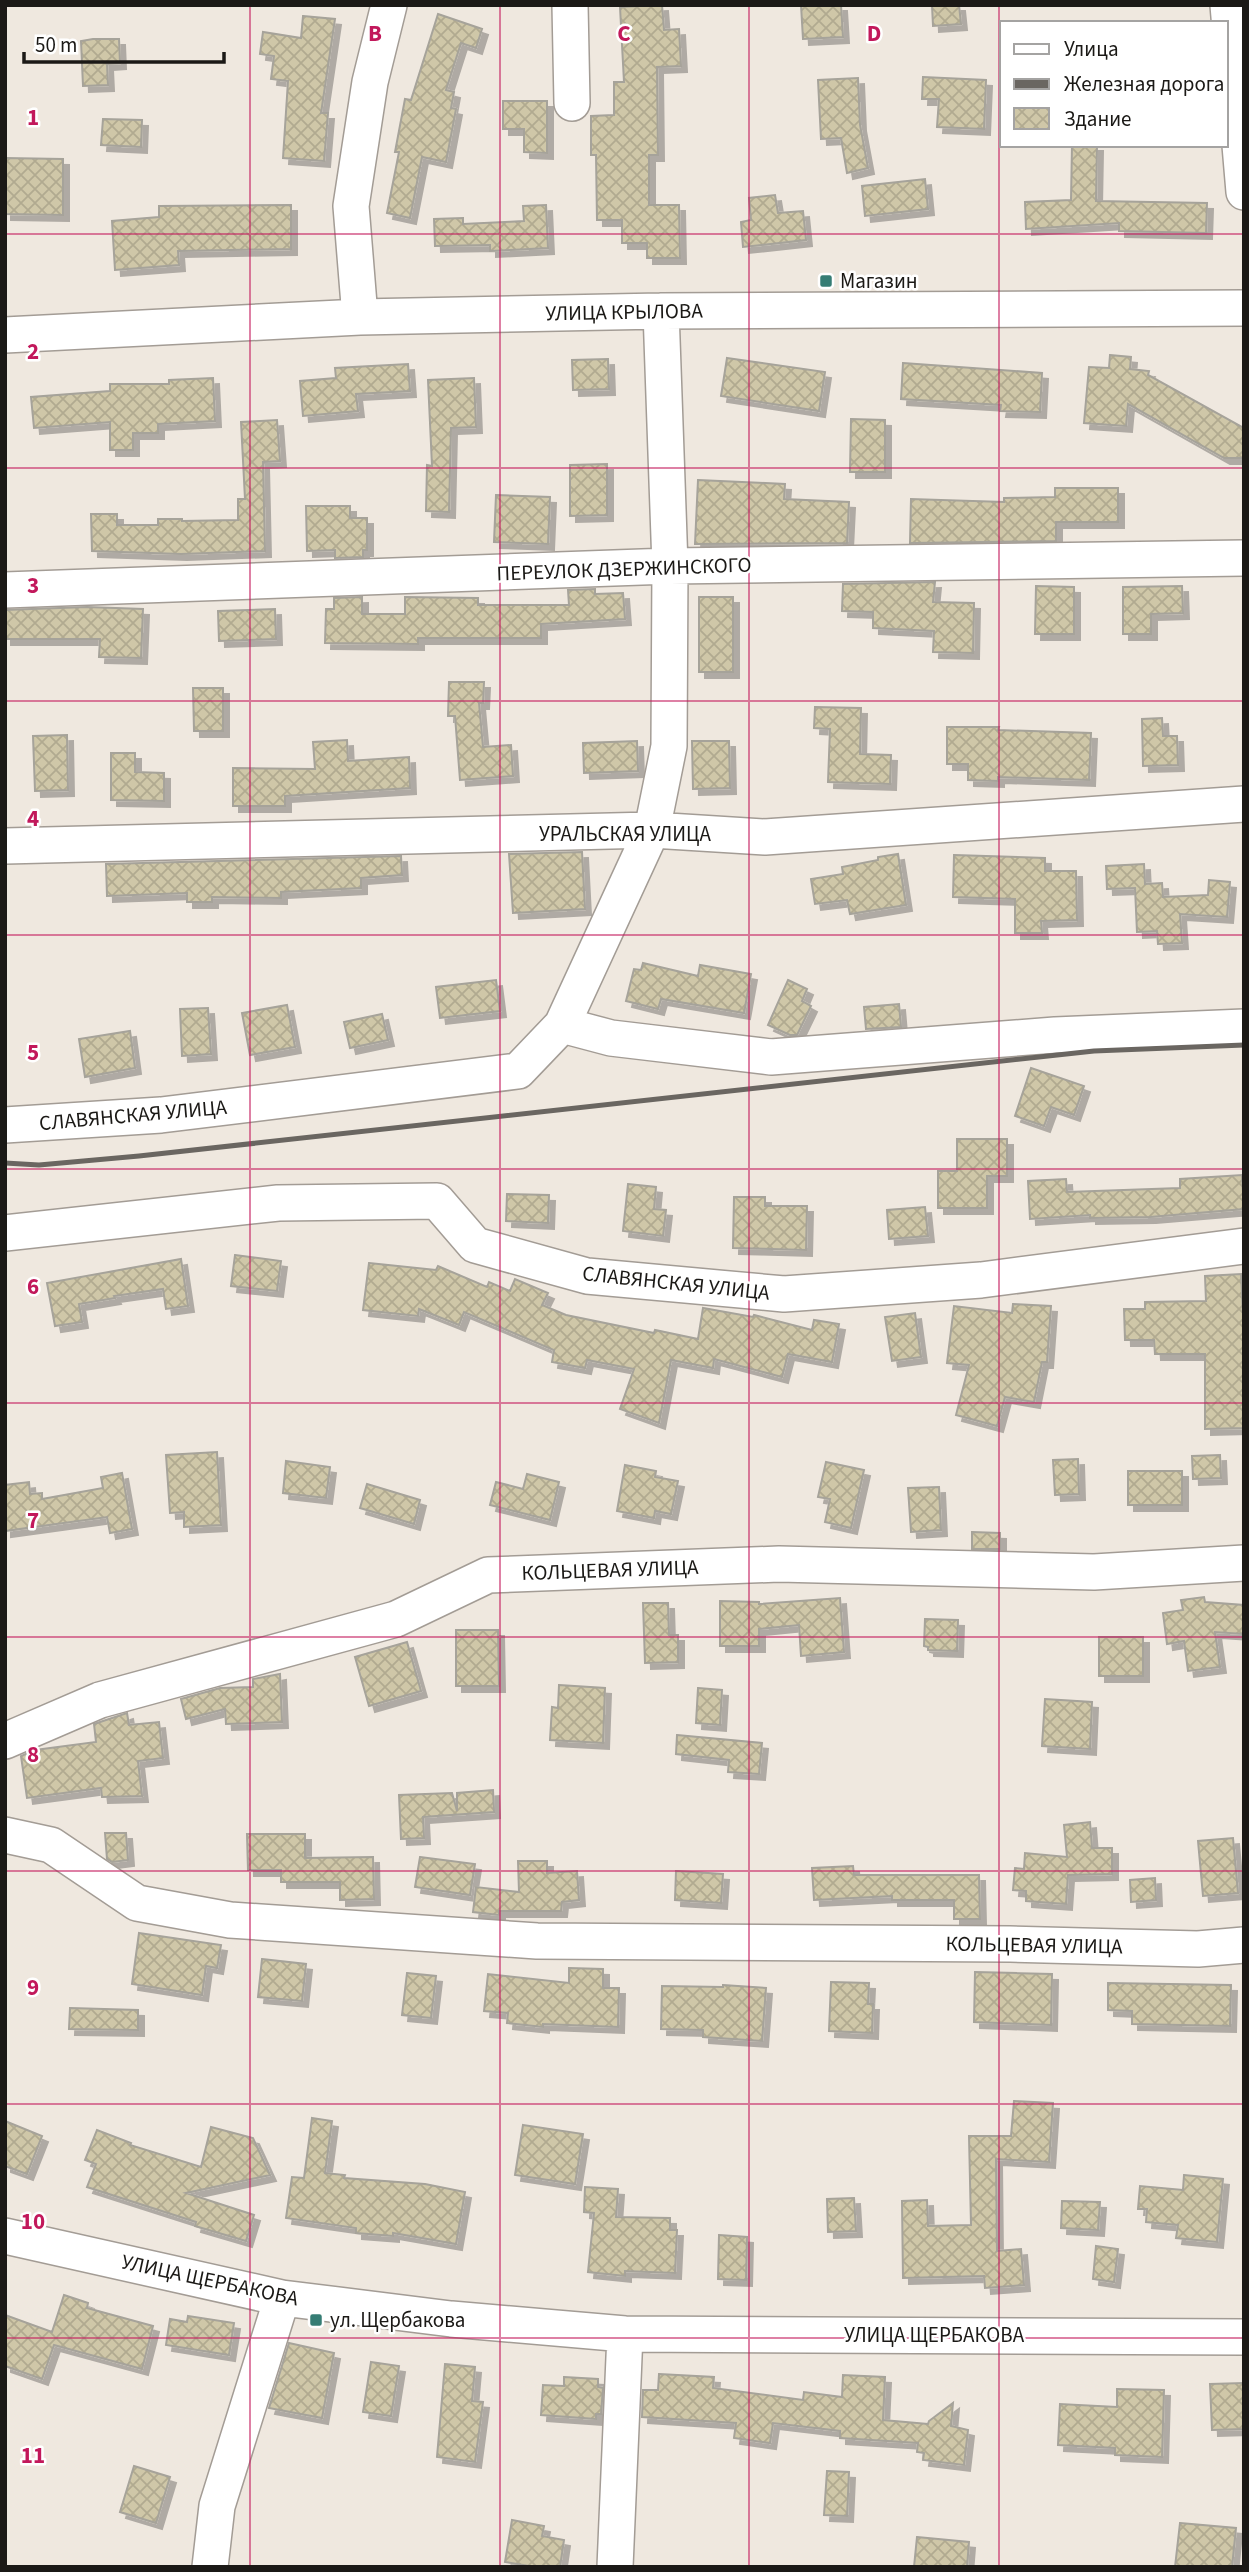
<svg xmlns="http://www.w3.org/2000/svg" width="1249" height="2572" font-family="'Source Sans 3',sans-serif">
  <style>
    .building { fill: url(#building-cross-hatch); stroke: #a6a39a; stroke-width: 2; filter: url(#shadow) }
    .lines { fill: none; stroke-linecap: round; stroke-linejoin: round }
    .minor-casing { stroke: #a39c95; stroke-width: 38 }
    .minor { stroke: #fff; stroke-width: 35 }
    .rail { stroke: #6a6661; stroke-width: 5 }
    .grid { fill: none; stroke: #c2185b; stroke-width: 2; stroke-opacity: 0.55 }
    .poi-dot { fill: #367d74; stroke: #fff; stroke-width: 2.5 }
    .labels { text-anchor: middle; stroke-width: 5; stroke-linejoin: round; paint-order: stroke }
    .poi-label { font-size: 21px; fill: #1b1916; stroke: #fff; text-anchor: start }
    .street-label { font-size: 21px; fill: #1b1916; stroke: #fff }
    .grid-label { font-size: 23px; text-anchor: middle; font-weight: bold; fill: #c2185b; stroke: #fff; stroke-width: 5; stroke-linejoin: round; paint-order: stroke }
  </style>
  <defs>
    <pattern id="building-cross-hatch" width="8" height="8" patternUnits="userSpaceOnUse" patternTransform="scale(1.75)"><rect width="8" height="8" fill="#cfc7a8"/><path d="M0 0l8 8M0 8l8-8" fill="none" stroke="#b1aa90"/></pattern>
    <filter id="shadow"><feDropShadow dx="6" dy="6" stdDeviation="0" flood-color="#0004"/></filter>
  </defs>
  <rect width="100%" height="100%" fill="#efe8df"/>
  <path class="building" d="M662 5 664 30 679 29 681 66 657 67 658 155H649V205H679L680 258H647V243H622V220H597L596 155H591V116L614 115V82H624L620 7Z
    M801 5H841L843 37 803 39Z
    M932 5H959L961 24 933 26Z
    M438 14 482 29 476 48 461 43 446 90 454 92 451 108 456 109 446 162 422 157 410 218 387 213 399 152H395L405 99 411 100Z
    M303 16 335 19 321 113H328L324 161 283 158 288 81 271 79 274 56 260 54 263 32 301 38Z
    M93 39H119L120 63 107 64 108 85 83 86 81 41Z
    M923 77 986 80 984 129 937 127 939 99H922Z
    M858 78 860 125 868 168 847 173 841 138 821 139 818 80Z
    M503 101H547V153L524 152V129H503Z
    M103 119 142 120 141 147 101 145Z
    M1072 145H1097L1096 201 1207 203 1206 233 1119 231V223L1026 229 1025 202 1071 200Z
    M5 158 63 159V215L5 214Z
    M925 179 928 209 865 216 862 186Z
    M775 195 778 213 803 211 806 240 743 247 741 222 751 220 749 198Z
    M291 205V249L178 251 179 265 115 270 112 221 159 217V206Z
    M546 205 548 248 490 251V245L435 246 434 219 463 218V224L524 221 523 206Z
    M1110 355 1131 357 1130 369 1149 371 1148 375 1244 428V458H1224L1128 404 1126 426 1084 423 1089 367 1109 368Z
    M727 358 825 372 819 411 721 396Z
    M608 359 609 389 573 390 572 360Z
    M903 363 1042 373 1040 412 1000 411 1001 405 901 399Z
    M408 364 410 391 356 394 358 411 303 416 300 381 336 378 335 368Z
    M213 378 215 421 158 424V433H133V450H110V422L34 428 31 397 110 391V384H169V380Z
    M474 378 476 427 451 428 449 512 426 511 427 465 432 466 428 380Z
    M851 419 885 420V472H850Z
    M277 420 280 461 263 462 265 551 181 554 92 551 91 514H117V525H158V519H182V521L238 520V499H245L241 422Z
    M607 464V515L570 516V465Z
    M698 480 785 484 784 499 849 502 847 543 695 544Z
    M1055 488H1118V522H1056V541L910 543 911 499 1004 502V498L1055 497Z
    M496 495 550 497 548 544 494 542Z
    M306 506H350V518H367V550H363V557L335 558V550L307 551Z
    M935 582 933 602 974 603 973 653 933 652 934 631 873 628V612L842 611 843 584Z
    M1036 586 1074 587V634H1035Z
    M1182 586 1183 613 1151 614V634H1123V587Z
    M595 589V594L623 593 625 619 541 624V638H418V644L325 643 326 609H334V598L362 597V614H405V597L478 598V605H569L568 590Z
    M699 597H733V672H699Z
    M87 607 143 609 141 658 99 657 100 639H5V610Z
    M275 609 276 639 219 641 218 611Z
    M449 682H484L483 703H479L483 747 511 745 513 776 460 780 455 716H448Z
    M193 688H223V731H194Z
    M815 707 861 708 860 754 891 755 890 784 828 782 830 729 814 728Z
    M1162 718 1163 736H1177L1178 765 1143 766 1142 719Z
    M947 727H999L998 730 1091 733 1089 780 998 777V781L968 780V764H947Z
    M67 735 68 790 35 791 33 736Z
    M347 740 348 761 409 757 410 788 285 796V806H233V768L315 769 313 742Z
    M637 741 638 771 584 773 583 743Z
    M692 741H729L730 788 693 789Z
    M111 753H135V772L164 773V801L111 800Z
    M582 852 585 909 513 913 509 854Z
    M898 854 906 905 850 914 847 900 815 904 811 879 843 874 842 867 878 860V857Z
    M954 855 1045 858V871H1076L1077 920 1041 921 1042 933H1015V899L953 897Z
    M401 856 402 875 361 878V888L281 892V898L212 897V902H187V893L107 896 106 864Z
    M1144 864 1145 884 1162 883 1163 897 1208 895 1209 880 1230 882 1227 917 1180 914 1182 943 1158 944 1157 931 1137 932 1135 888 1107 889 1106 866Z
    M643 963 698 976 700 965 751 974 744 1013 661 999 658 1009 626 1001 634 969 641 970Z
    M496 980 500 1011 440 1018 436 987Z
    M788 980 807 989 802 1001 811 1006 797 1035H790L768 1025Z
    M899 1004 901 1027 866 1029 864 1007Z
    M287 1005 295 1047 250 1055 242 1013Z
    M208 1008 211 1054 182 1056 180 1009Z
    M382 1014 388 1040 350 1048 344 1022Z
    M130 1031 135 1068 85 1077 79 1039Z
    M1031 1068 1084 1086 1074 1115 1051 1107 1044 1126 1015 1116Z
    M957 1139H1007V1176H987V1208H938V1171H957Z
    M1242 1175 1244 1209 1150 1217 1090 1218V1215L1030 1219 1028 1181 1066 1179 1067 1192 1180 1188V1179Z
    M628 1184 656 1187 654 1209 666 1210 663 1236 623 1231Z
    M507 1194 549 1195 548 1223 506 1221Z
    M734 1197H765V1206H807L806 1250 733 1248Z
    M925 1207 928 1236 889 1239 887 1210Z
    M235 1255 281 1261 277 1291 231 1286Z
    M181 1259 188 1306 166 1309 163 1289 114 1296 115 1298 79 1304 82 1322 55 1326 47 1283Z
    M369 1263 436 1270 438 1266 487 1287 489 1282 510 1291 515 1279 548 1293 542 1305 566 1315 654 1333 655 1330 698 1339 703 1308 753 1317 754 1315 812 1330 814 1320 839 1324 832 1362 788 1354 782 1377 714 1359 713 1368 671 1360 659 1423 620 1409 634 1369 587 1360 585 1368 552 1362 554 1350 464 1312 459 1325 419 1309 418 1316 363 1310Z
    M1241 1274 1244 1334 1243 1428 1205 1429V1354H1155L1154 1340H1125L1124 1309H1145V1302L1206 1301 1205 1276Z
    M1013 1304 1051 1306 1047 1362H1042L1034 1402 1005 1397 997 1426 956 1415 969 1365 947 1363 954 1306 1012 1313Z
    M915 1313 921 1357 892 1361 885 1317Z
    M217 1452 221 1525 184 1527V1512L170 1513 166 1455Z
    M1220 1455 1221 1478 1193 1479 1192 1456Z
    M1078 1459 1079 1494 1055 1495 1053 1460Z
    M286 1461 330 1467 326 1498 283 1493Z
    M826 1462 864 1470 851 1528 825 1522 830 1499 818 1497Z
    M625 1465 656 1471 655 1477 678 1481 671 1514 655 1511 654 1518 617 1511Z
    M1128 1471H1182V1505H1128Z
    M122 1473 132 1529 110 1533 107 1517 5 1531V1485L29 1482 30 1494 42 1493V1499L103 1488 101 1477Z
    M527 1474 559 1482 550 1520 490 1505 496 1482 523 1489Z
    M367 1484 420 1500 414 1524 360 1508Z
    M939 1487 941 1530 911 1532 908 1488Z
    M972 1532 1000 1533V1549H972Z
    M1204 1597 1205 1602 1244 1605V1634L1215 1632 1220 1667 1188 1671 1184 1641 1167 1644 1163 1613 1183 1610 1181 1600Z
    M840 1598 844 1652 801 1656 799 1625 759 1629V1646H720V1601L759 1602V1604Z
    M643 1603H668L669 1635H678V1662L645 1663Z
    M925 1619 958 1620 957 1651 928 1650V1647L924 1646Z
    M456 1630H498L499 1686H456Z
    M1099 1637H1143V1676H1099Z
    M407 1642 421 1691 369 1706 355 1657Z
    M280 1674 282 1722 226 1724 225 1709 186 1719 181 1699 220 1688 253 1687V1679Z
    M559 1685 605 1688 603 1743 550 1740 552 1707 558 1708Z
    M698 1688 722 1690 720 1725 696 1723Z
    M1045 1699 1092 1702 1090 1749 1042 1746Z
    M127 1713 129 1725 159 1722 163 1758 138 1761 142 1796 102 1797 101 1788 27 1798 21 1756 35 1750 96 1742 94 1724Z
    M677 1735 762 1743 759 1774 728 1772 729 1760 676 1754Z
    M493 1790 494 1812 423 1817 424 1838 401 1839 399 1795 452 1793 457 1811V1793Z
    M1090 1822 1092 1848H1112V1874L1068 1875 1066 1904 1026 1901V1891L1013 1890 1015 1868 1024 1869 1025 1853 1067 1857 1064 1825Z
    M105 1833H126L128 1860 112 1862 107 1859Z
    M247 1834H305V1858L373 1857 374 1899 340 1900V1882H281V1870H248Z
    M1233 1838 1238 1893 1203 1896 1198 1841Z
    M420 1857 475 1864 470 1895 415 1887Z
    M518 1861H547V1873L577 1871 579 1900 562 1902 561 1911H499V1915L473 1912 476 1887 519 1892Z
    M853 1866 854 1875H979L980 1919H954V1900H892V1896L814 1900 812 1868Z
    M676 1871 723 1874 721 1903 675 1900Z
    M1155 1878 1156 1900 1131 1902 1130 1880Z
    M139 1933 221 1945 217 1968 206 1966 202 1995 132 1984Z
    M262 1959 306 1964 302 2001 258 1997Z
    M569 1968 603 1969V1988H619L618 2027 543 2024V2027L507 2023 508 2013 484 2011 488 1974 569 1983Z
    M975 1972 1052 1974 1051 2025 974 2022Z
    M407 1973 436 1976 431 2018 402 2015Z
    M831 1982 869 1983 868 2004H873L872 2033 829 2031Z
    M1108 1983 1231 1985 1230 2026 1132 2024V2011L1108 2010Z
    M723 1985 766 1988 762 2041 703 2037V2030L661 2029 662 1986 723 1987Z
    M70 2008 138 2010V2030L69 2029Z
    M1014 2101 1053 2103 1049 2162 996 2159 997 2251 1021 2249 1024 2285 985 2288 984 2276 903 2278 902 2201 927 2200 928 2226 971 2225 969 2136H1011Z
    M312 2118 332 2121 325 2173 345 2175 344 2178 425 2184 465 2192 456 2244 393 2233V2236L356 2233V2228L286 2218 292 2177 304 2178Z
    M5 2121 42 2136 27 2174 5 2166Z
    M523 2125 583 2134 575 2184 515 2175Z
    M211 2127 253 2138 270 2175 186 2193 254 2215 246 2241 195 2226 196 2222 87 2187 96 2164 85 2160 97 2130 131 2143 130 2145 201 2167Z
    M1184 2175 1223 2179 1217 2242 1176 2238 1178 2225 1146 2222 1147 2209H1138L1140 2186 1183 2190Z
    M585 2187 618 2189 616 2217 670 2218V2230H677L675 2273 625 2271V2276L588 2272 594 2213 584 2212Z
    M854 2198 856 2231 828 2232 827 2199Z
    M1062 2201 1100 2202 1098 2230 1061 2228Z
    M719 2235 747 2237 746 2280 718 2279Z
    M1096 2246 1118 2249 1114 2282 1093 2279Z
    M64 2295 88 2303 87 2308 153 2326 142 2369 54 2345 42 2379 5 2366V2315L52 2332Z
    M188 2316 234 2323 229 2355 166 2345 170 2319 187 2322Z
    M289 2343 334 2353 322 2418 269 2408Z
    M371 2362 399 2366 391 2416 363 2412Z
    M445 2364 475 2367 472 2401 483 2402 475 2462 437 2457Z
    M659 2374 714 2377 713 2388 803 2400 804 2392 842 2397 843 2375 885 2377 883 2420 928 2424 929 2421 953 2403 951 2426 968 2430 964 2465 923 2460 924 2453 917 2452 918 2443 840 2438V2431L773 2423 770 2443 734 2438 736 2423 642 2417 643 2390H658Z
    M564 2377 598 2379V2387L603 2388 601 2414H596V2419L541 2415 543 2385 564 2386Z
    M1244 2383V2429L1212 2430 1210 2384Z
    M1117 2389 1164 2390 1162 2457 1115 2455V2448L1058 2445 1060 2404 1117 2407Z
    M134 2466 170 2477 156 2523 120 2512Z
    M827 2471 849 2472 847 2516 824 2515Z
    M512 2520 544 2526 542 2536 564 2540 560 2567H535L505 2562Z
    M1180 2523 1236 2528 1232 2567H1175Z
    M917 2537 969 2542 967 2567H914Z"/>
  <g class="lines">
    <defs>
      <path id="minor" d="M570 5 572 103
        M1228 5 1244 192
        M360 317 351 206 370 82 389 5
        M5 335 360 317 661 311 1244 308
        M5 590 670 566 1244 558
        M5 846 652 830 765 837 1244 804
        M562 1025 652 830 669 746 670 566 661 311
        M5 1125 161 1115 518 1071 562 1025 611 1038 771 1057 1055 1035 1244 1027
        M5 1233 278 1203 437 1201 475 1245 587 1276 784 1294 981 1280 1244 1246
        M5 1741 100 1700 396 1619 488 1575 779 1564 1094 1572 1244 1563
        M5 1835 51 1845 137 1903 230 1920 537 1941 1010 1944 1198 1949 1244 1945
        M5 2236 282 2298 451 2319 625 2334 1244 2337
        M210 2567 217 2506 282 2298
        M615 2567 625 2334"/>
    </defs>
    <use href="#minor" class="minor-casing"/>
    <use href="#minor" class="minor"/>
    <path class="rail" d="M5 1163 39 1165 139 1156 1094 1051 1244 1045"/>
  </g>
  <path class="grid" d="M250 5V2567M500 5V2567M749 5V2567M999 5V2567M5 234H1244M5 468H1244M5 701H1244M5 935H1244M5 1169H1244M5 1403H1244M5 1637H1244M5 1871H1244M5 2104H1244M5 2338H1244"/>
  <g class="poi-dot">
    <rect x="819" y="274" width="14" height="14" rx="3.5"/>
    <rect x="309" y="2313" width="14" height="14" rx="3.5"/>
  </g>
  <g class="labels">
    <g class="poi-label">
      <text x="840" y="288">Магазин</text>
      <text x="330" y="2327">ул. Щербакова</text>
    </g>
    <g class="street-label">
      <text transform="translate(624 312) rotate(-1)" y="7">УЛИЦА КРЫЛОВА</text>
      <text transform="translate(624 569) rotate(-2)" y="7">ПЕРЕУЛОК ДЗЕРЖИНСКОГО</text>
      <text x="625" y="841">УРАЛЬСКАЯ УЛИЦА</text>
      <text transform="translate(133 1115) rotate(-5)" y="7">СЛАВЯНСКАЯ УЛИЦА</text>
      <text transform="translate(676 1283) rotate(6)" y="7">СЛАВЯНСКАЯ УЛИЦА</text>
      <text transform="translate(610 1570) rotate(-2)" y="7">КОЛЬЦЕВАЯ УЛИЦА</text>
      <text transform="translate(1034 1945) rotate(1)" y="7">КОЛЬЦЕВАЯ УЛИЦА</text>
      <text transform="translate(210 2280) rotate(12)" y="7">УЛИЦА ЩЕРБАКОВА</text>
      <text x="934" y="2342">УЛИЦА ЩЕРБАКОВА</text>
    </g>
  </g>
  <g class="grid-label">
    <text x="375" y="41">B</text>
    <text x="624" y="41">C</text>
    <text x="874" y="41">D</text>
    <text x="33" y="125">1</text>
    <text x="33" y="359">2</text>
    <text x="33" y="593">3</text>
    <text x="33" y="826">4</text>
    <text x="33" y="1060">5</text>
    <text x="33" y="1294">6</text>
    <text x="33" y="1528">7</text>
    <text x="33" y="1762">8</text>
    <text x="33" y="1995">9</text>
    <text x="33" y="2229">10</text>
    <text x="33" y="2463">11</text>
  </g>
  <rect width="1249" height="2572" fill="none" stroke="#1b1916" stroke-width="14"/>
  <rect x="1000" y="21" width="228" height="126" fill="#ffffff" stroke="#a4a3a2" stroke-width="2"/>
  <rect x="1014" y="44" width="35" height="10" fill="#ffffff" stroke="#a4a3a2" stroke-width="2"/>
  <text x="1064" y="56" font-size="21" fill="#1b1916">Улица</text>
  <rect x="1014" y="79" width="35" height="10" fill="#6a6661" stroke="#a4a3a2" stroke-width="2"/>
  <text x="1064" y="91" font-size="21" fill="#1b1916">Железная дорога</text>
  <rect x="1014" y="108" width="35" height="21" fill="url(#building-cross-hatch)" stroke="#a4a3a2" stroke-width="2"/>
  <text x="1064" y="126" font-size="21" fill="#1b1916">Здание</text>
  <path d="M24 52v10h200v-10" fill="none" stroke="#1b1916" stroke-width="3.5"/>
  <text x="35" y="52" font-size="21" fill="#1b1916" stroke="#ffffff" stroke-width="5" paint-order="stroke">50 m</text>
</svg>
